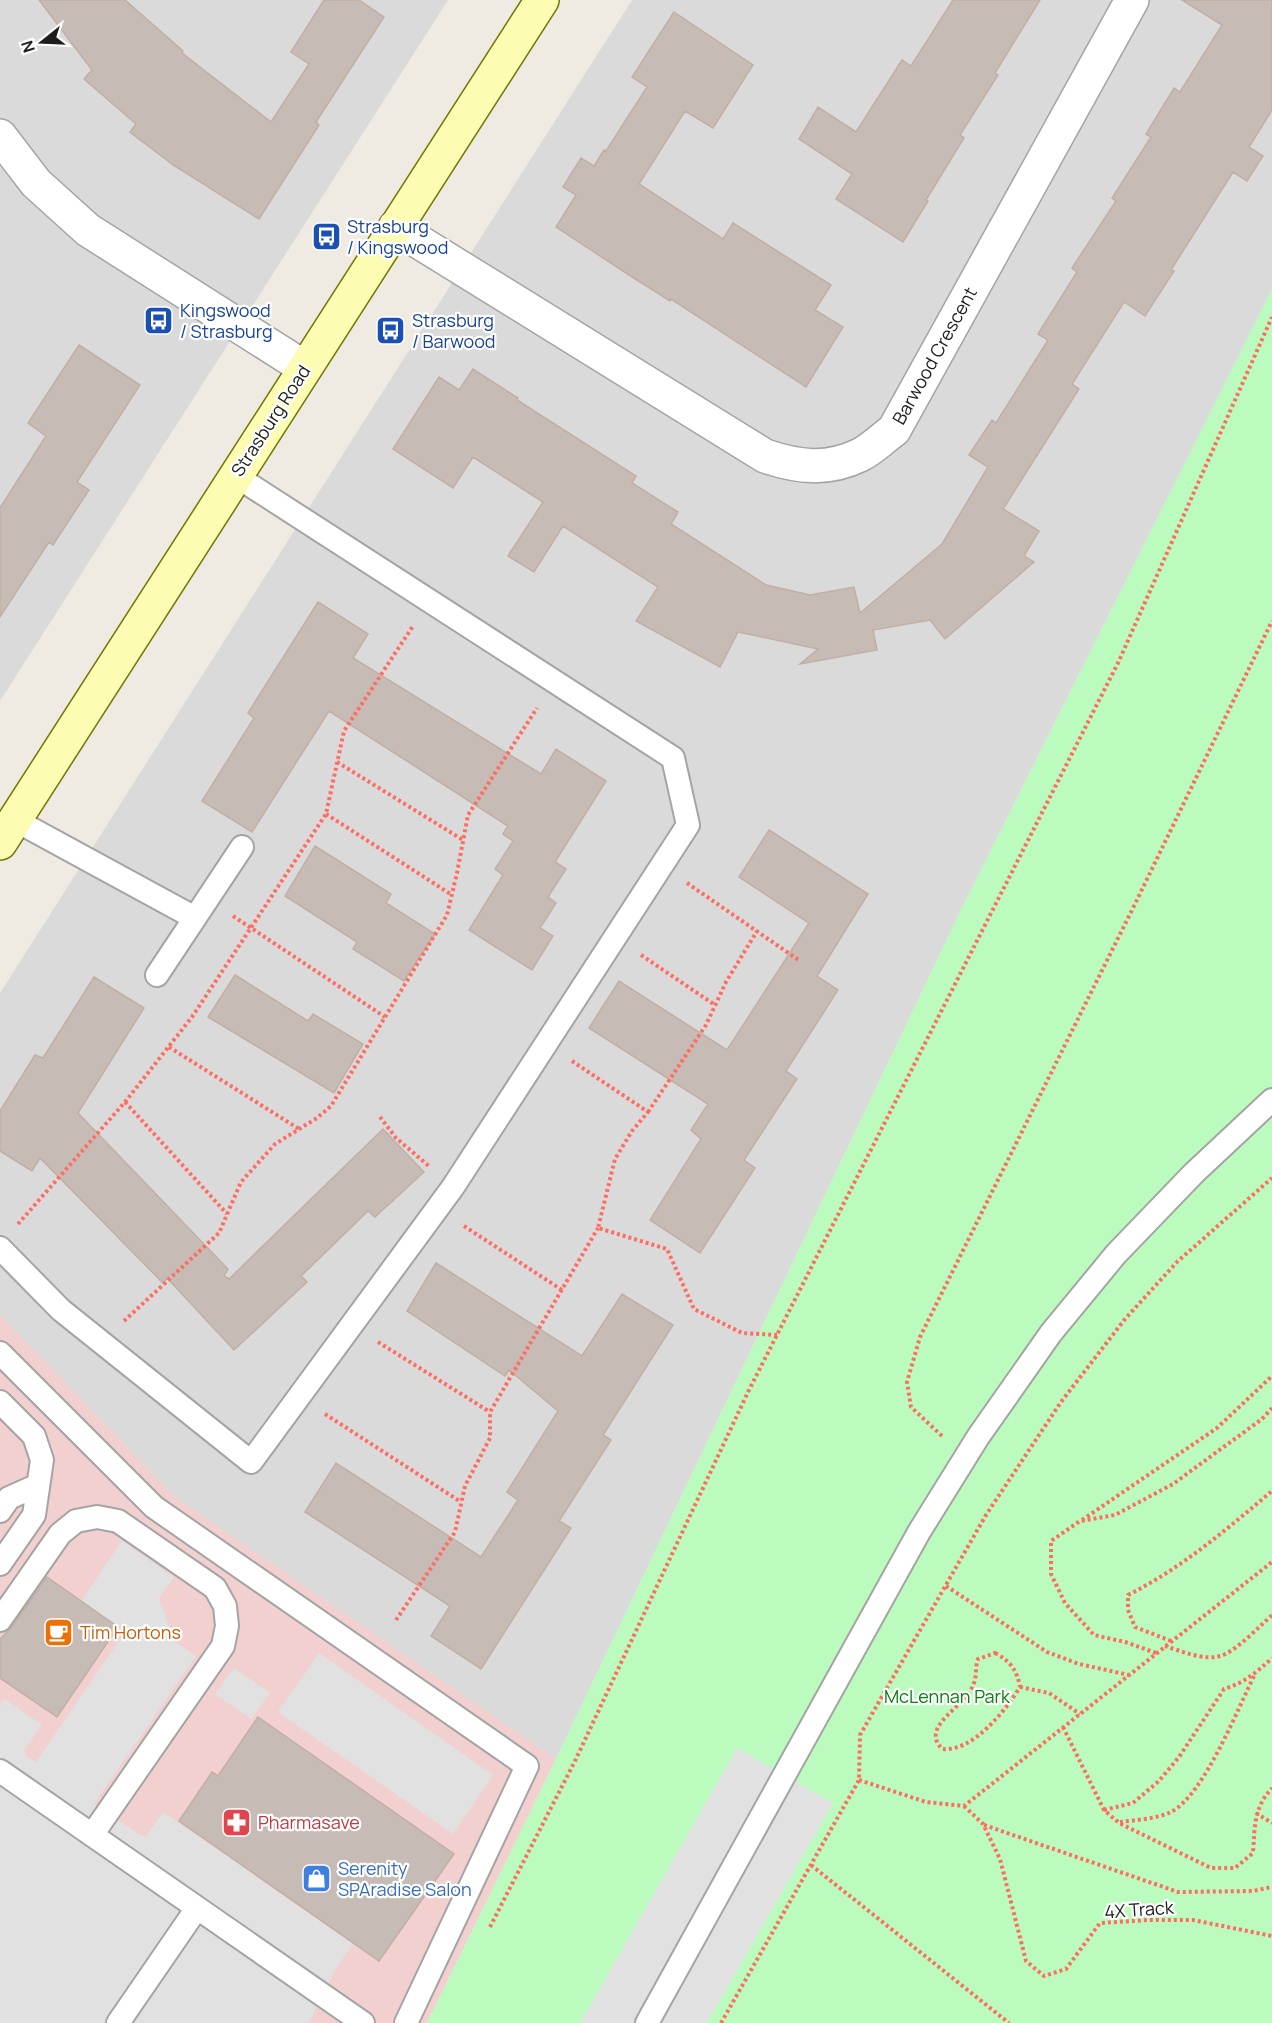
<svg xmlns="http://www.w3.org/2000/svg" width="1272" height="2023" font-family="Manrope,sans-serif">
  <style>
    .residential { fill: #dbdada }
    .commercial { fill: #f1d0cf }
    .park { fill: #bbfcbe }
    .parking { fill: #e1e1e1 }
    .building { fill: #c7bcb5; stroke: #c1afa3; stroke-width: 1.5 }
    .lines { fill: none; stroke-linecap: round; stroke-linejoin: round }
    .lane-casing { stroke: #a4a4a4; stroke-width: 26 }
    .street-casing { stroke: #a4a4a4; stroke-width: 36 }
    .secondary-casing { stroke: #6f7700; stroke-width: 36 }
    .path { stroke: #ff6d62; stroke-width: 4; stroke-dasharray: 3 3; stroke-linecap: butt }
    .lane { stroke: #fff; stroke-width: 22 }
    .street { stroke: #fff; stroke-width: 33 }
    .secondary { stroke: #fcfdb2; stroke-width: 33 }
    .labels { text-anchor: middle; stroke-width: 4.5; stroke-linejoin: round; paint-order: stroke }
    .transit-label { font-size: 18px; fill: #164399; stroke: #fff; text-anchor: start }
    .street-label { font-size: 18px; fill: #1d1d1d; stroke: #fff }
    .food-label { font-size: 18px; fill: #c56008; stroke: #fff; text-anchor: start }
    .park-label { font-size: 18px; fill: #05800b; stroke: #fff }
    .health-label { font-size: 18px; fill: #be3a42; stroke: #fff; text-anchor: start }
    .shop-label { font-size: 18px; fill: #366cbe; stroke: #fff; text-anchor: start }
  </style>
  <rect width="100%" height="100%" fill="#efeae2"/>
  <path class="residential" d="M0 0H448L0 701Z
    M632 0H1272V289L959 914 556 1759 175 1497 0 1315V993Z"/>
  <path class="commercial" d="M0 1315 175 1497 556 1759 427 2023H0Z"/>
  <path class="park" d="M1272 289V2023H427L556 1759 959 914Z"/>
  <path class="parking" d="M122 1541 174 1577 159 1598 174 1641 196 1656 94 1804 142 1836H146L163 1812 353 1944 335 1970 309 2023H0V1706L5 1699 42 1725 24 1750 27 1757 36 1762 125 1632 81 1601Z
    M319 1653 493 1775 453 1834 278 1712Z
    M234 1668 270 1693 251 1719 215 1694Z
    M737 1748 833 1803 707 2023H580Z"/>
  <path class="building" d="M39 0H125L183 51 182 53 271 122 309 64 291 52 324 0H359L384 17 316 122 319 125 259 219 173 165 130 132 136 124 84 79 92 70Z
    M953 0H1040L995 73 998 75 960 135 964 138 926 200 928 201 903 242 836 199 852 174 799 139 818 107 856 132 902 60 911 66Z
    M1182 0H1272V110L1249 147 1263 156 1247 181 1233 172 1171 270 1174 271 1145 316 1124 302 1072 384 1079 389 1003 509 1039 531 1024 556 1034 562 945 639 930 620 873 630 877 650 800 664 818 649 738 632 720 667 636 621 658 587 563 526 534 572 508 556 543 502 473 457 453 488 393 449 439 377 459 390 473 369 518 398 517 400 636 476 632 483 678 512 671 524 766 585 810 595 854 587 860 613 942 544 988 467 969 455 992 420 996 423 1048 340 1038 334 1077 272 1072 268 1116 201 1112 198 1151 137 1146 134 1174 88 1180 92 1222 25Z
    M674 12 753 65 713 128 685 111 639 184 723 239 733 223 831 285 815 310 843 327 806 387 671 299 670 301 629 275 556 227 576 195 563 187 581 158 594 166 604 150 606 151 647 87 632 77Z
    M79 345 140 385 77 482 89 490 53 545 49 542 0 617V508L46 436 28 423Z
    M318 602 368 634 353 658 541 774 556 749 606 781 555 862 566 869 548 897 556 903 540 928 553 936 532 970 469 930 503 875 495 869 513 841 503 834 508 826 329 711 252 832 202 801 254 718 248 713Z
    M769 830 868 894 817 976 838 990 786 1071 797 1079 744 1160 755 1168 700 1253 650 1220 701 1139 691 1130 708 1104 589 1028 619 981 727 1050 809 923 739 877Z
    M315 846 391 894 386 903 435 934 404 981 353 949 357 942 285 896Z
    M235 975 308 1021 313 1014 363 1044 334 1093 208 1017Z
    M94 977 144 1008 78 1113 228 1269 224 1276 229 1279 383 1129 424 1172 375 1217 368 1211 301 1276 307 1282 234 1350 167 1278 163 1283 40 1158 32 1171 0 1151V1111L35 1055 43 1058Z
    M436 1263 582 1356 622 1294 673 1325 603 1435 611 1440 559 1521 571 1528 481 1669 431 1636 450 1606 305 1512 336 1463 481 1557 518 1500 507 1492 558 1411 509 1370 505 1376 407 1311Z
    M47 1577 118 1627 57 1717 0 1678V1639L11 1628Z
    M258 1717 454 1854 379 1961 179 1821 212 1772 218 1776Z"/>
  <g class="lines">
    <defs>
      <path id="lane" d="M15 820 195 918
        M157 975 242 847
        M0 1248 61 1310 251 1462 453 1187 688 825 673 758 236 476
        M0 1353 154 1507 527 1766 406 2023
        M0 1402 34 1436 42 1460 34 1515 0 1564
        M0 1511 9 1498 38 1485
        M0 1620 60 1534 76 1521 97 1517 118 1521 215 1588 225 1606 227 1626 223 1646 92 1835
        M0 1771 363 2023
        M118 2023 197 1908
        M647 2023 919 1532 978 1437 1051 1333 1116 1254 1194 1173 1272 1100"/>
      <path id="street" d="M0 136 36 183 88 230 305 368
        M395 227 765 456C798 467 827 471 860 455 872 449 883 438 894 430L1132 0"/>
      <path id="secondary" d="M0 843 542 0"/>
    </defs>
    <use href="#lane" class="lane-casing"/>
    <use href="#street" class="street-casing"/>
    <use href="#secondary" class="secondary-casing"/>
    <path class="path" d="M337 762 463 840
      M326 814 452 895
      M687 883 800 961
      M233 916 385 1017
      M641 955 715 1005
      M169 1047 299 1129
      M572 1061 648 1112 632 1131 615 1159 598 1228 667 1249 694 1309 742 1333 777 1335
      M125 1102 227 1214
      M648 1112 706 1025 726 982 757 931
      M380 1117 396 1138 430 1167
      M18 1224 125 1102 192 1017 326 814 344 731 413 626
      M464 1226 562 1290
      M124 1321 219 1233 241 1182 275 1144 317 1118 331 1106 447 915 457 873 468 815 537 708
      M378 1342 490 1412
      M325 1414 461 1502
      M942 1436 911 1407 907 1382 920 1337 1135 904 1272 621
      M1082 1520 1217 1428 1272 1376
      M946 1586 1047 1652 1079 1664 1129 1675
      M396 1620 455 1532 465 1486 490 1438V1412L598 1228
      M1171 1641 1135 1627 1128 1610V1595C1182 1568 1227 1529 1272 1491
      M1165 1646C1181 1651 1204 1661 1220 1656 1234 1653 1261 1625 1272 1615
      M995 1653C1010 1661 1017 1670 1020 1687 1005 1711 973 1752 942 1749 919 1725 966 1708 974 1683 977 1675 975 1667 978 1659Z
      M1156 1653 1125 1642 1094 1635 1065 1603 1051 1574V1541L1080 1521 1115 1515 1173 1484 1262 1419 1272 1408
      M1020 1687 1049 1693 1080 1714
      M1063 1727 1104 1810 1119 1823 1211 1868H1235L1253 1853C1255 1827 1253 1809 1272 1788
      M859 1780 926 1802 964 1806 1272 1562
      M964 1806 983 1824 1000 1859 1026 1961 1044 1976 1066 1969 1100 1923 1148 1920H1193L1272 1936
      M1104 1810 1133 1803 1159 1781 1179 1757 1224 1689C1244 1683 1257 1672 1272 1658
      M1256 1813 1272 1823
      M1120 1822C1136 1820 1156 1819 1171 1812 1204 1795 1238 1708 1255 1674
      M984 1825 1178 1892 1253 1891 1272 1887
      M811 1865 1009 2023
      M490 1927 575 1761 748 1392 1118 663 1272 317
      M721 2023 859 1780 860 1735 986 1515 1061 1402 1125 1319 1177 1262 1272 1178"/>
    <use href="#lane" class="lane"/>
    <use href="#street" class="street"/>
    <use href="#secondary" class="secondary"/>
  </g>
  <defs>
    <symbol id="bus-square" viewBox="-11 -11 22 22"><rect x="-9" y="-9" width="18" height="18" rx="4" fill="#1a4fb4" stroke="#fff"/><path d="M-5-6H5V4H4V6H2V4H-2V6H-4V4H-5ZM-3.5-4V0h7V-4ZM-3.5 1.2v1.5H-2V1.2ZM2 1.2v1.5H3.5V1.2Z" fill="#fff"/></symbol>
    <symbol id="cafe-square" viewBox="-11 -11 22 22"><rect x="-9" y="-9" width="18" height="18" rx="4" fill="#e8710a" stroke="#fff"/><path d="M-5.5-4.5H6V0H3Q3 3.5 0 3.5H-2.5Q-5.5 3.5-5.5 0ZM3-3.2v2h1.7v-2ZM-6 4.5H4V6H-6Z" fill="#fff"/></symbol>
    <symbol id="pharmacy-square" viewBox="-11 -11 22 22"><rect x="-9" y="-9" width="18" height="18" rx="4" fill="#e0444e" stroke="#fff"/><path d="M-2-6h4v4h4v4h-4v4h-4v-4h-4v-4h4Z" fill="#fff"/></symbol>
    <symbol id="shop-square" viewBox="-11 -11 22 22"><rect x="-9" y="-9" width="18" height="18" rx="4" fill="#3f7fe0" stroke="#fff"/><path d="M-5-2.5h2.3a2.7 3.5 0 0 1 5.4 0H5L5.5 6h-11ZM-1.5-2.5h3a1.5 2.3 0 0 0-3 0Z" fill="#fff"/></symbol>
  </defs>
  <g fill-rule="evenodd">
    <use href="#bus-square" x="310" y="220" width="33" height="33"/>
    <use href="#bus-square" x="142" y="304" width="33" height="33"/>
    <use href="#bus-square" x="374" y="314" width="33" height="33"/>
    <use href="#cafe-square" x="42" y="1616" width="33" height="33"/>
    <use href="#pharmacy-square" x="220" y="1806" width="33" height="33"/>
    <use href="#shop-square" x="300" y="1862" width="33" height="33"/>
  </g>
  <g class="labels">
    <g class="transit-label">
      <text x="347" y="233">Strasburg<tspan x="347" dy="21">/ Kingswood</tspan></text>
      <text x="180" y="317">Kingswood<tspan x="180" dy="21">/ Strasburg</tspan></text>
      <text x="412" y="327">Strasburg<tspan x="412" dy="21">/ Barwood</tspan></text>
    </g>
    <g class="street-label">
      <text transform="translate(935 356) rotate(-61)" y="6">Barwood Crescent</text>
      <text transform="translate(271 421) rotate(-57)" y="6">Strasburg Road</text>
      <text transform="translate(1139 1910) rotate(-4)" y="6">4X Track</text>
    </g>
    <g class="food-label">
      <text x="80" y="1639">Tim Hortons</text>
    </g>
    <g class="park-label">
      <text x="947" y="1703">McLennan Park</text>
    </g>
    <g class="health-label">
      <text x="258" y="1829">Pharmasave</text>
    </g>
    <g class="shop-label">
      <text x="338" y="1875">Serenity<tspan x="338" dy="21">SPAradise Salon</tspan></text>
    </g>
  </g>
  <g transform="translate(42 42) rotate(252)" stroke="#ffffff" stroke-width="4.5" paint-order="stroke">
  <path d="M0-4.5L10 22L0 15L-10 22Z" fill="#1d1d1d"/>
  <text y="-9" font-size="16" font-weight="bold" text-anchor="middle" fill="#1d1d1d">N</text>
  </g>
</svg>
